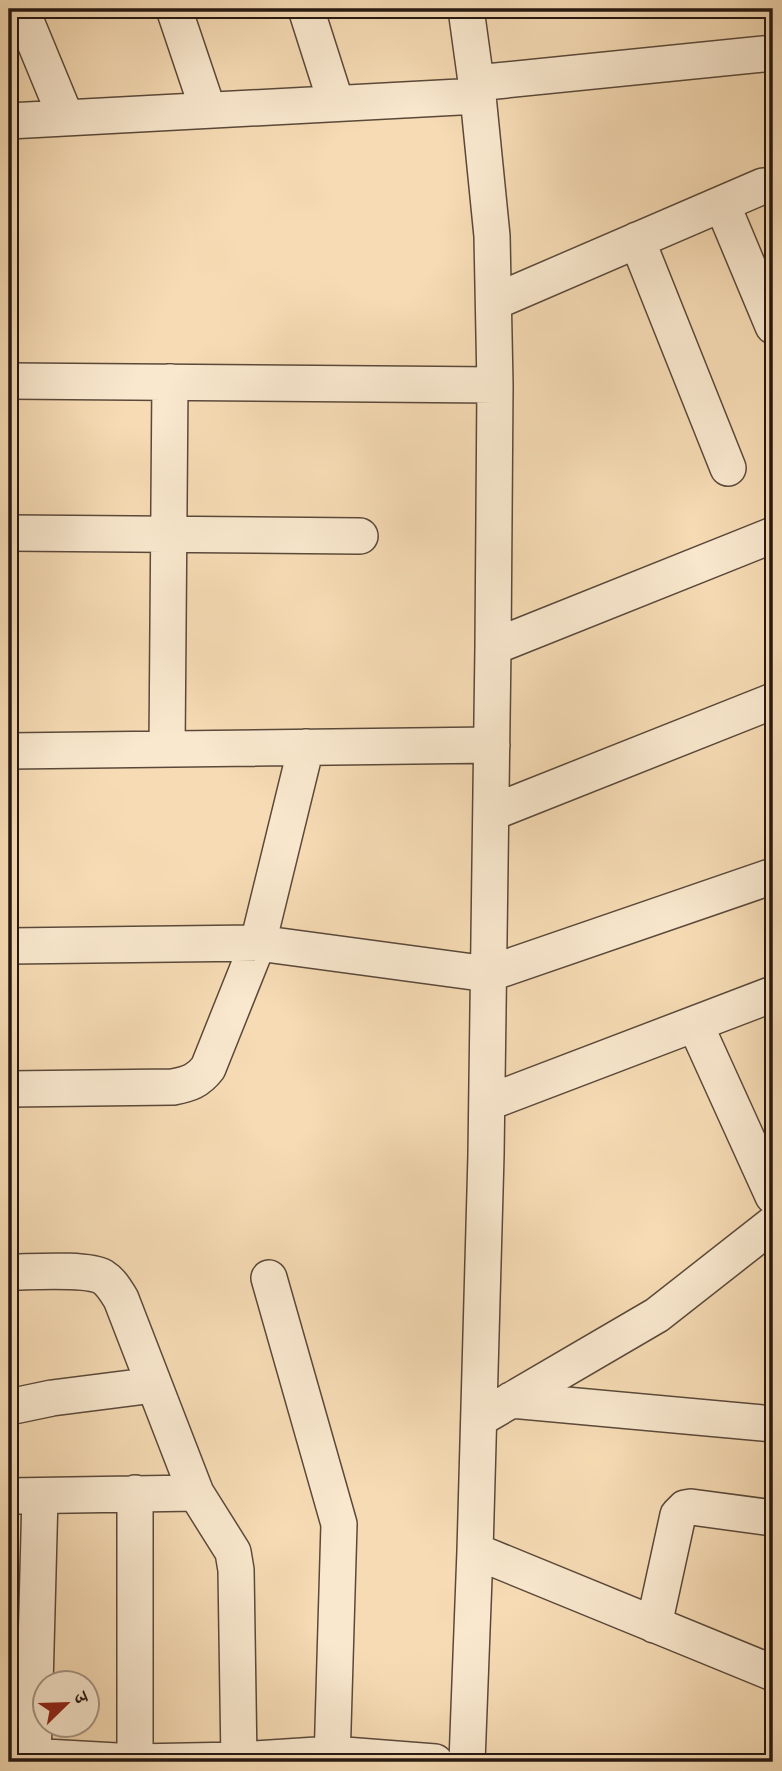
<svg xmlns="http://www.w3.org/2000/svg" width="782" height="1771" font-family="'IM FELL Double Pica','Noto Serif Devanagari',serif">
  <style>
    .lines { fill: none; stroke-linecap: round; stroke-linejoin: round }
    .minor-casing { stroke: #5a493a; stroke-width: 38 }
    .minor { stroke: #f9e8ce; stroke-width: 35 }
  </style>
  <rect width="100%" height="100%" fill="#f6dbb4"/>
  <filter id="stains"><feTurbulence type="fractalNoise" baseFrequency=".00286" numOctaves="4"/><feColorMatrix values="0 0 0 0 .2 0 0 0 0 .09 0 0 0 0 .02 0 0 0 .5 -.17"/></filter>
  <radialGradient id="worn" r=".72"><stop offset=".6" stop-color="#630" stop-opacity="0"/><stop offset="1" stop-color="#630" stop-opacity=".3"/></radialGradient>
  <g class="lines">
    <defs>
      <path id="minor" d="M21 9 66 118
        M174 9 208 110
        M306 9 336 103
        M466 9 478 96 492 236 495 385 493 647 486 1155 475 1551 467 1762
        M476 83 773 53
        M9 121 478 96
        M722 204 773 326
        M637 240 728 468
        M494 302 763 186
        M9 381 495 385
        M9 533 360 536
        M493 647 773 535
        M167 749 170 382
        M9 751 492 745
        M491 813 773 701
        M9 946 258 943 488 974 773 876
        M695 1024 773 1196
        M9 1089 173 1087C189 1084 198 1081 208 1068L258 943 306 747
        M487 1103 773 994
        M9 1272C30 1272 87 1268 103 1277 111 1282 116 1291 121 1299L196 1493 233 1552 236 1570 239 1762
        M269 1278 339 1524 332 1762
        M511 1400 773 1424
        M9 1407 52 1398 154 1385
        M479 1419 657 1315 773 1224
        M9 1496 196 1493
        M475 1551 773 1673
        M654 1625 678 1515 685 1508 691 1507 773 1518
        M9 1755 135 1762 239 1760 332 1754 435 1762
        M33 1762 40 1496
        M135 1762V1493"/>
    </defs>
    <use href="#minor" class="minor-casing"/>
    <use href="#minor" class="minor"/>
  </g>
  <rect width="782" height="1771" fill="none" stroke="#f6dbb4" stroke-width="35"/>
  <rect x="10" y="10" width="761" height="1750" fill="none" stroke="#261812" stroke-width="3.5"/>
  <rect x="18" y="18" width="747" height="1736" fill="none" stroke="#261812" stroke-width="2"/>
  <g transform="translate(66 1704) rotate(67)"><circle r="33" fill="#f9e8ce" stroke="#a59583" stroke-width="2"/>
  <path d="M0-5L12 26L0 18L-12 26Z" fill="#8f2418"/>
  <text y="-10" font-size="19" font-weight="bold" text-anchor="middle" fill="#261812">उ</text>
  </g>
  <rect width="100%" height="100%" filter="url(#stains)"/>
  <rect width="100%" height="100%" fill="url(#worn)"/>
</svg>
